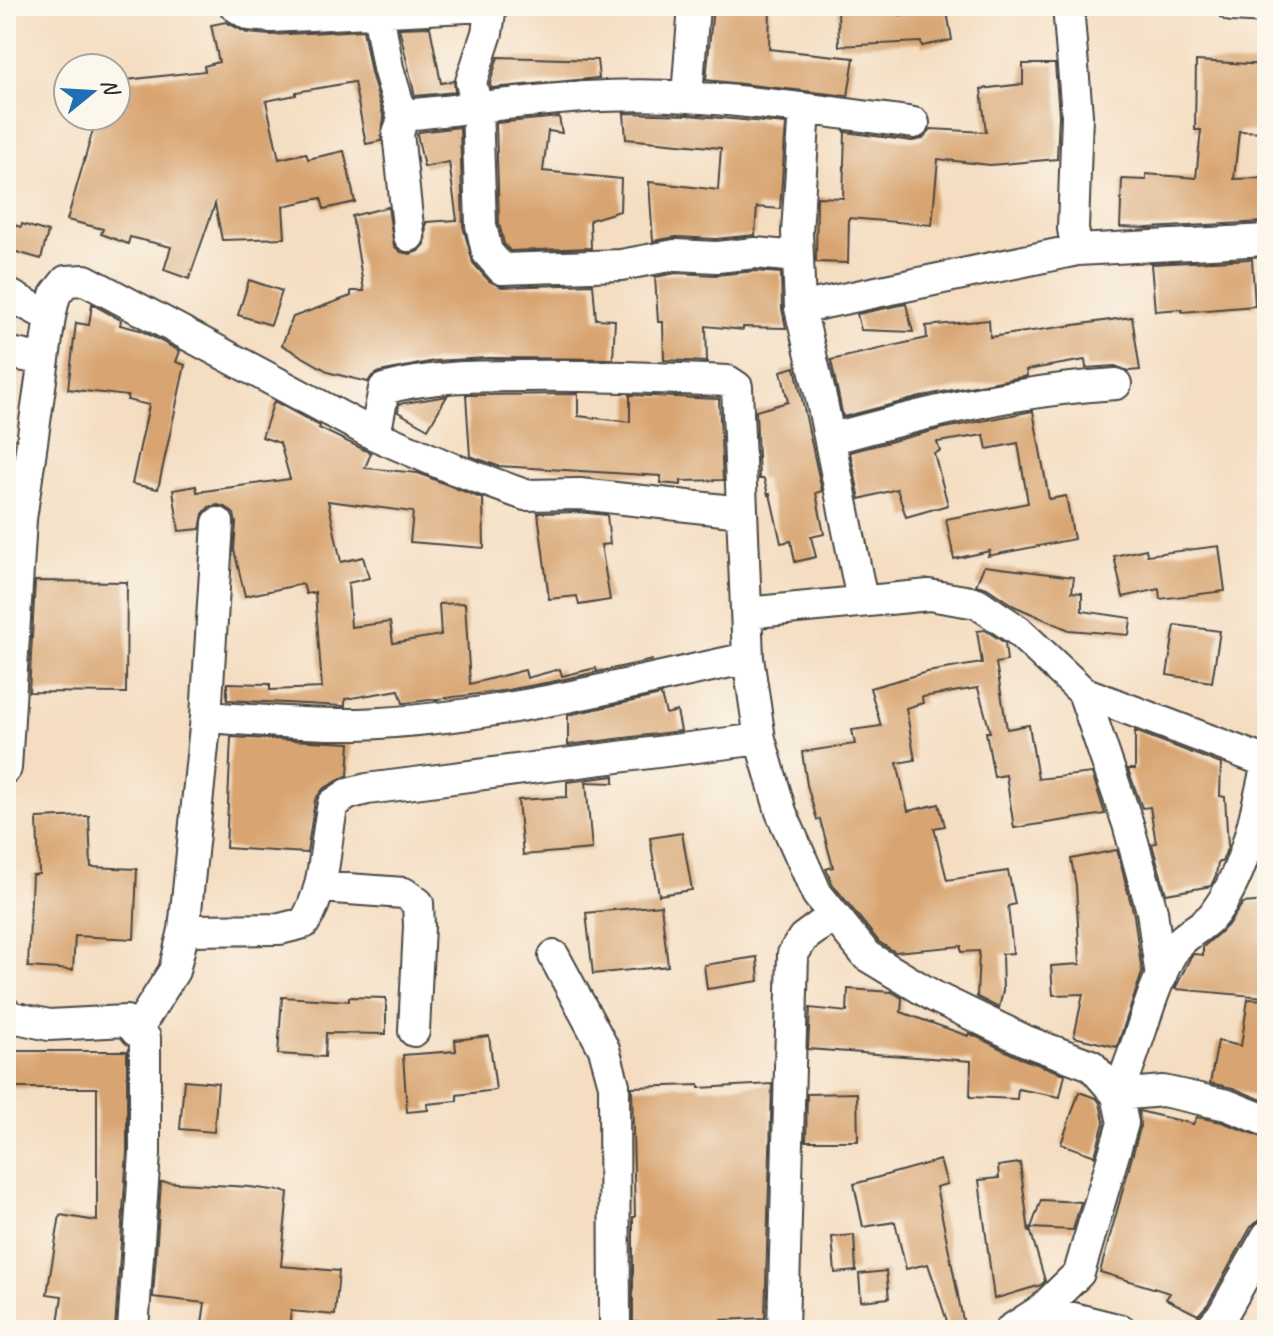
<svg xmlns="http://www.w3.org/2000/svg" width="1273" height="1336" font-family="Caveat,sans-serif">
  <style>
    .building { fill: #d8a471 }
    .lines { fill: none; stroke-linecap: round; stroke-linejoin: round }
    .minor-casing { stroke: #494642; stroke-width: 34 }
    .minor { stroke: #fff; stroke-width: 30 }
  </style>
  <rect width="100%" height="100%" fill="#fbf7ec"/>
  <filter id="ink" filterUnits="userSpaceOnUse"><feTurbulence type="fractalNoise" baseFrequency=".0125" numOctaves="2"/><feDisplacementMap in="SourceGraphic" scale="16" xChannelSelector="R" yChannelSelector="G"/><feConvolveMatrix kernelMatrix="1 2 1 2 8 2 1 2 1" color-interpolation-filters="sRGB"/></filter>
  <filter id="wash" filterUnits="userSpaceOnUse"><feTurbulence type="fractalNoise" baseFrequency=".006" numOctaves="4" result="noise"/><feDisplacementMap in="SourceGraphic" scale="32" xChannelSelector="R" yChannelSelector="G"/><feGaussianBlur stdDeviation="1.8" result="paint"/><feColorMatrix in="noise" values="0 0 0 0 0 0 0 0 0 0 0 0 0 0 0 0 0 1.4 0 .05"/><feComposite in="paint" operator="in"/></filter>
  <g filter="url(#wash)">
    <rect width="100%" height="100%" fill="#f4ddc1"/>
    <g id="blocks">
      <path class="building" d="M713 6H770L769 49 854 58 848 96 706 80Z
        M946 6 952 40 922 46 921 42 839 46 838 10 901 7V15Z
        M226 22 247 33 270 35 363 30 371 73 384 118 381 141 366 144 354 82 296 92V95L266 101 279 159 306 153 308 159 344 151 355 202 324 209 321 198 283 206 285 238 222 240 215 204 189 279 164 270 171 247 130 237 128 244 101 234 103 229 67 220 97 116H116V92L129 94 127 80 205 71 204 66 219 62 211 25Z
        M430 27 441 83 454 81 455 92 415 96 399 28Z
        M498 57 597 60 599 78 491 88 490 83Z
        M1196 61 1267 65V132L1239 131 1234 179 1264 178 1265 222 1148 228 1120 227 1122 179 1146 180V174L1196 178 1201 130H1195Z
        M1023 64H1055L1059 115 1057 159 990 165 938 159 932 225 849 218 848 263 816 262 817 197 843 198 845 132 912 141 922 139 931 129 986 132 981 89 1023 84Z
        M624 113 688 115 786 124 780 209 757 207 755 235 716 239 676 237 653 241 649 182 718 190 721 148 626 139Z
        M559 117 562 133 548 131 543 171 621 179 620 211 590 220 591 248 510 251 504 244 499 223 496 123Z
        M460 127 463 226 473 263 489 281 502 287 593 284 596 319 615 320 613 359 488 358 434 361 380 372 372 376 368 382 331 373 282 345 293 317 351 296V291H364L352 216 388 207 394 246 401 252 410 254 419 251 425 244 426 222 457 220 449 162 424 167 417 134 419 132Z
        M6 223 21 227 22 224 48 232 41 259 6 249Z
        M1252 259 1255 306 1182 312V309L1155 311 1151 264Z
        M755 271 781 273 782 309 786 328 743 327V330L706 326 707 362 664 360 663 322H658L655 277 676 273 716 275Z
        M249 280 282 291 271 325 238 315Z
        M92 304 121 320 120 325 140 330 180 351 176 362 185 365 158 489 132 484 149 405 127 400 128 396 68 389 76 323 89 325Z
        M906 304 913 332 861 330 857 314Z
        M1132 317 1140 370 1128 371 1115 366 1086 368 1085 360 1026 370 1027 376 932 394 843 417 831 360 927 338 926 326 989 320 990 337Z
        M795 367 822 491 816 493 824 534 811 537 816 557 795 562 791 541 781 543 770 494 768 495 764 479H759L756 411 788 402 781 371Z
        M578 394V416L630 422V395L719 399 723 480 681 481V485L661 483V476L498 466 470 456 466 395Z
        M447 396 428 429 398 412 399 404Z
        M274 401 320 426 319 428 371 453 365 468 418 473 483 499 484 548 410 542 413 512 328 501 341 562 363 557 369 578 348 583 351 627 390 622 393 643 441 635 439 604 465 603 470 684 525 670 527 678 560 669 562 676 596 668 597 672 653 660 551 682 502 691 405 703H403L399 690 345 699V706L227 700V683L270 684V690L322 688 315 592 306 594 303 584 245 596 234 550 236 523 234 514 227 508 218 505 209 507 203 514 200 529 179 531 173 490 196 486 197 492 290 479 280 443 262 437Z
        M1033 411 1049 499 1066 496 1074 539 988 556 990 551 954 559 946 519 1028 503 1018 443 987 449 984 435 937 442 940 451 934 453 948 505 906 517 897 489 860 499 850 452 940 429Z
        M579 512 607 515 610 544 601 545 610 600 579 605 577 596 549 599 538 513Z
        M1219 546 1225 591 1160 599 1159 589 1123 597 1114 556 1146 549 1147 555Z
        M984 566 1074 577 1072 592 1082 593V611L1131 618 1129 635 1069 630 1014 606 987 588 976 585Z
        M35 581 127 582 126 693 29 692Z
        M1175 625 1220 631 1212 682 1167 675Z
        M985 630 1005 643 1007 661 996 663 1007 729 1029 725 1038 779 1092 773 1105 814 1014 828 1006 775 994 777 986 732H990L978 688 922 697 923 703 906 708 915 760 897 763 908 811 939 804 945 826 934 828 947 880 1008 871 1015 904 1008 906 1013 953 1002 954 1003 991 999 1008 977 997 979 951 961 952V946L895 952 879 942 833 885 826 869 833 867 820 819 817 820 807 785 802 752 855 744 852 730 881 726 870 688 927 672 982 663 977 631Z
        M661 695 666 714 677 711 681 731 568 745V715Z
        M1135 731 1221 764 1220 796 1225 797 1228 846 1222 862H1218L1216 875 1211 886 1166 894 1152 844 1156 843 1150 807 1142 808 1128 769H1135Z
        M231 737 350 743 348 775 323 789 315 800 307 853 226 848Z
        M614 776V783L586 782 592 849 523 855 518 800 567 797V782Z
        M89 816 91 867 137 869 134 939 75 936 73 970 28 967 32 875 39 874 37 818Z
        M682 833 692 890 659 895 650 838Z
        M1117 850 1134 915 1142 973 1117 1047 1074 1037 1083 994 1053 995 1051 966 1080 964 1076 885 1071 859Z
        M1267 901 1264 997 1175 989 1191 956 1194 954 1203 955V947L1227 926 1243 903Z
        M661 905 668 966 593 974 586 913Z
        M757 957 759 981 707 989 704 965Z
        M848 989 892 992 902 998 901 1012 968 1036 969 1033 1020 1058 1065 1074 1060 1097 1018 1089 1017 1099 970 1097 971 1061 808 1049 810 1008 847 1012Z
        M282 997 349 1001V997L386 998V1034L326 1033 325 1057 278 1054Z
        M1248 999 1267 1000V1102L1233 1088 1210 1083 1218 1041 1241 1046Z
        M489 1036 496 1090 457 1095V1101L427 1104 428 1110 407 1112 403 1055 456 1051 455 1040Z
        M6 1051H127V1152L115 1330H57L62 1296 47 1294 60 1215 97 1221V1088H6Z
        M184 1080 218 1083 214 1132 180 1129Z
        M772 1084 765 1318 722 1320V1325L633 1322V1217H635L632 1087 699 1085V1088Z
        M1079 1092 1096 1098 1100 1103 1104 1122 1095 1156 1061 1144Z
        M857 1093 858 1141H806L807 1094Z
        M1139 1111 1193 1124 1197 1117 1222 1122 1267 1139V1208L1261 1219 1251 1227 1208 1304 1198 1315 1166 1299 1170 1293 1100 1272 1140 1128Z
        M940 1160 947 1184 936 1187 965 1330H950L928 1264 906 1269 895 1222 863 1227 854 1184Z
        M1020 1163 1029 1233 1030 1229 1045 1281 1041 1285 994 1299 979 1180 999 1178 998 1166Z
        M161 1182 250 1187 288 1192 281 1266 339 1271 335 1315 291 1311 289 1330H201L205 1303 153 1297Z
        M1041 1200 1081 1202 1073 1230 1031 1228Z
        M854 1235 856 1271 835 1273 832 1237Z
        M886 1271 889 1298 861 1301 859 1274Z"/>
    </g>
  </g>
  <g filter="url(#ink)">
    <use href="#blocks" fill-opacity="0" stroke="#494642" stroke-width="2"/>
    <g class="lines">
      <defs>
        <path id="minor" d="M235 6 249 15 271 17 486 6
          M377 6 388 68 403 119
          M491 6 487 33 471 82 477 108 481 225 487 252 502 269 621 265 675 255 717 257 755 253 798 257
          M1068 6 1077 115 1073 229 1077 250
          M1232 6 1267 8
          M687 96 694 6
          M805 109 797 232 800 308 822 402 862 600
          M409 236 398 133 403 119 414 114C506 105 597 90 689 97 764 102 839 113 914 123
          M6 293 50 317
          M800 308 1077 250 1267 240
          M6 352 44 360
          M375 435 384 389C430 376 476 376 524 376 592 375 660 378 728 381L737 387 748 658 760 739 781 812 817 894 867 956 935 997 1026 1041 1091 1065 1117 1095 1123 1123 1079 1273 1041 1310 1010 1330
          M830 439C924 413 1018 390 1116 384
          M747 613 929 595 977 603 1017 630 1083 692 1267 762
          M1083 692 1128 824 1152 911 1161 978
          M206 717C256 720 307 725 358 724 488 720 621 685 748 658
          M1267 764C1255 814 1246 872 1214 914 1204 927 1184 933 1173 951 1149 992 1138 1050 1117 1095L1163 1091 1227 1105 1267 1121
          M6 768 21 519 50 317 55 295 66 281 85 280 375 435 451 468 525 495 580 494 741 512
          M320 887 404 893 418 903 419 926 414 1031
          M184 930 280 929 304 923C327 888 324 844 333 804L348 794 367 789 760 739
          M554 956 604 1049 614 1085 615 1330
          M6 1012 8 1016 49 1025 126 1021 145 1038V1153L133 1330
          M136 1031 174 971 184 930 206 717 218 523
          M1041 1310 1121 1330
          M783 1330 793 954 803 938 834 915
          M1209 1330 1223 1314 1267 1236"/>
      </defs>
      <use href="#minor" class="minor-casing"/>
      <use href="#minor" class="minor"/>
    </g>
  </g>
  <rect width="1273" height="1336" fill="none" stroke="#fbf7ec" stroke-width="32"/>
  <g transform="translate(92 92) rotate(72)"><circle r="38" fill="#fbf7ec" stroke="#a8a59f" stroke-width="2"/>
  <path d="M0-6L14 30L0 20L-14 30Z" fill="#1f6fb2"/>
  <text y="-12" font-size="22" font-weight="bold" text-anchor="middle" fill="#2b2b2b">N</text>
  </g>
</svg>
